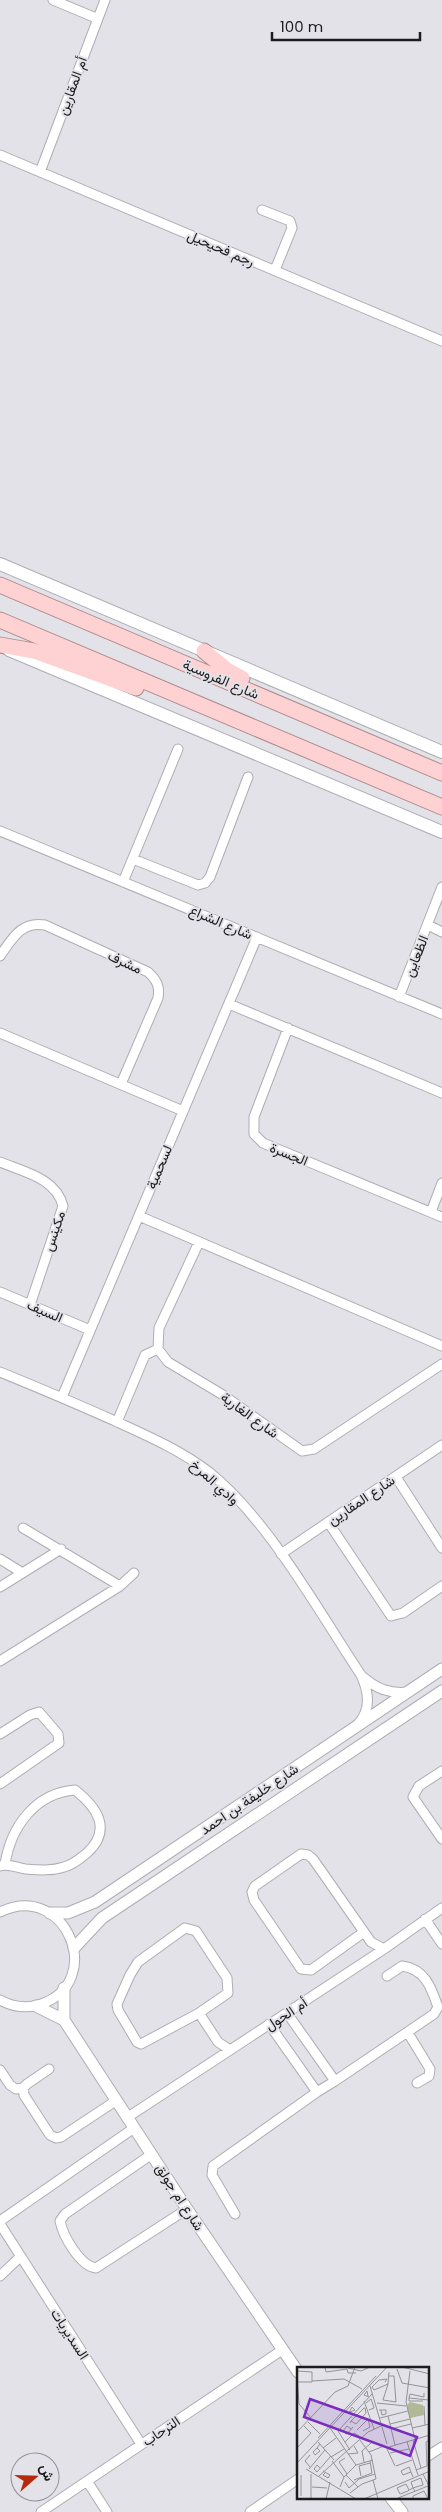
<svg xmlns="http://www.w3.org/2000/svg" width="442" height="2512" font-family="Poppins,Vazirmatn,sans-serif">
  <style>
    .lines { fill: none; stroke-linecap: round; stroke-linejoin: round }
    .minor-casing { stroke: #adadb4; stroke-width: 11 }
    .tertiary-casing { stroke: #adadb4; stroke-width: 13 }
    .secondary-casing { stroke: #adadb4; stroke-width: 14 }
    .trunk-casing { stroke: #af8b8c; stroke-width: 17 }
    .minor { stroke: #fff; stroke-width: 9 }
    .tertiary { stroke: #fff; stroke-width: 11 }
    .secondary { stroke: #fff; stroke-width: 12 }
    .trunk { stroke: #fed2d2; stroke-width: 15 }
    .labels { text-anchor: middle; stroke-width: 4; stroke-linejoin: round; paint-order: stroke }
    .street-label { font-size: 14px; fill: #1c1c1e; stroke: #e2e2e8 }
    .inset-road { fill: none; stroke: #939397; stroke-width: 1 }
    .view { fill: #7b2cbf; fill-opacity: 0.15; stroke: #7b2cbf; stroke-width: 2.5 }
    .inset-edge { fill: none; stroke: #1c1c1e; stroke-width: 2.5 }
  </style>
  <rect width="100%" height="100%" fill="#e2e2e8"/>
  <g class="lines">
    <defs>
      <path id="minor" d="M53 0 96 18
        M0 155 442 341
        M40 172 105 0
        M262 210 290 221 292 228 275 270
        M0 831 442 1014
        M133 859 198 885 205 883 210 877 248 777
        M123 882 178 749
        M428 925 442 932
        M0 956C12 939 21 921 45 925L148 972C157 980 160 987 158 998L121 1084
        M399 997 442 887
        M229 1004 442 1093
        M288 1028 254 1117V1134L263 1143 442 1217
        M0 1033 183 1111
        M0 1162C24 1172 56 1178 63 1206L30 1305
        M431 1212 442 1183
        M139 1216 442 1346
        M199 1242 159 1328 158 1349 168 1362 223 1395 302 1451 314 1449 442 1364
        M0 1292 90 1330
        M0 1372C39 1388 77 1404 115 1421 148 1436 180 1450 209 1472 268 1519 319 1612 361 1675 369 1692 371 1710 358 1724
        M62 1397 257 937
        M117 1422 145 1355 158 1349
        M396 1477 442 1548
        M328 1522 391 1616 403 1613 442 1586
        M23 1528 120 1586
        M281 1554 442 1445
        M0 1559 21 1572
        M0 1587 61 1549
        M0 1661 120 1586 134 1573
        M363 1677C377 1689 390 1694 408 1692
        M0 1734 30 1715 39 1712 58 1734 59 1743 0 1784
        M442 1771 419 1786 413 1797 442 1839
        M0 1866C9 1863 17 1868 26 1869 39 1870 52 1871 64 1867 73 1865 81 1858 87 1853 112 1830 98 1808 75 1790 35 1793 11 1827 5 1864
        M0 1912C66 1880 107 1982 41 2004 27 2009 13 2007 0 2000
        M425 1919 442 1944
        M364 1932 311 1970 301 1969 254 1900 252 1892 255 1886 301 1854 308 1855 313 1859 371 1942 384 1949
        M199 2013 141 2044 137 2042 118 2010 117 2004 130 1975 138 1962 185 1928 196 1931 227 1978 228 1993 199 2013 218 2042 230 2050
        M269 2024 317 2092 335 2081 287 2013
        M408 2033 430 2069 429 2076 417 2083
        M49 2069 27 2084 23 2088 24 2095 50 2135 56 2138 61 2137 117 2100
        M0 2070 10 2085 16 2089 23 2088
        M335 2081 434 2014 438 2007C431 1987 425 1969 402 1966L387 1976
        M128 2117 384 1949 442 1908
        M152 2154 65 2214 60 2221C63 2236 80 2266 96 2268L187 2209
        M235 2214 212 2175 213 2166 317 2092
        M0 2221 134 2128
        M0 2224 141 2444
        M0 2276 20 2257
        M428 2456 442 2447
        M87 2481 107 2512
        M41 2512 282 2350
        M250 2512 298 2479"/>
      <path id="tertiary" d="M50 1913H68L95 1902 442 1669
        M74 1948 102 1918 442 1691
        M64 1988V2020
        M36 2006 64 2020 187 2209 298 2372
        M391 2498 402 2512"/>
      <path id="secondary" d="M0 564 442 752
        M9 650 442 832"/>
      <path id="trunk" d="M0 585 442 773
        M0 620 442 807
        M0 645 34 651 136 688
        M204 651 227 670 242 678"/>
    </defs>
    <use href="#minor" class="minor-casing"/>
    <use href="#tertiary" class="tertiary-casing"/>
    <use href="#secondary" class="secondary-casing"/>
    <use href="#trunk" class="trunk-casing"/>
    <use href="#minor" class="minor"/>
    <use href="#tertiary" class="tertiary"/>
    <use href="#secondary" class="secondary"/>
    <use href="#trunk" class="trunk"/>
  </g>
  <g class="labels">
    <g class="street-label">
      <text transform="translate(72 86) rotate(-70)" y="5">أم المقارين</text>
      <text transform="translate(221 248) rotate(23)" y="5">رجم فحيحيل</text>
      <text transform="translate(221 679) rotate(23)" y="5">شارع الفروسية</text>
      <text transform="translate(221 922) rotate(23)" y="5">شارع الشراع</text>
      <text transform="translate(416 956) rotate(-68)" y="5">الظعاين</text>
      <text transform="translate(125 962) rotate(25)" y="5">مشرف</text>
      <text transform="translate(289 1154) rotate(22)" y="5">الجسرة</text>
      <text transform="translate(159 1167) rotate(-67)" y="5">لسحمية</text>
      <text transform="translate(54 1231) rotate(-71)" y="5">مكينس</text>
      <text transform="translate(45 1311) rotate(23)" y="5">السيف</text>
      <text transform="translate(250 1415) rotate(36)" y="5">شارع الغارية</text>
      <text transform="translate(215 1482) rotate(42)" y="5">وادي المرخ</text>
      <text transform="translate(361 1500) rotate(-34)" y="5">شارع المقارين</text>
      <text transform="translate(249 1799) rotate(-34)" y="5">شارع خليفة بن احمد</text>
      <text transform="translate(286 2014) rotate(-33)" y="5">أم الحول</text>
      <text transform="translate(180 2197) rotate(57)" y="5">شارع ام جولق</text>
      <text transform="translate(70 2334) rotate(57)" y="5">السديريات</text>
      <text transform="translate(161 2431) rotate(-34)" y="5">الترحاب</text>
    </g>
  </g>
  <g transform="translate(297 2367)">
    <rect width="132" height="132" fill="#e2e2e8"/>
    <path d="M113 35 126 38 127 48 113 51 110 38Z" fill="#b1b895"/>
    <path class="inset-road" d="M28 0 29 5 50 2 51 6H59M105 0 133 7M51 1 64 4 73 0M100 2 105 16 133 21M0 4 15 5V15H1M113 4 109 35 118 72M0 9 2 37 14 51M15 14 47 12 65 22M91 17 86 33 99 35 97 9H92M73 19 90 77M77 23 91 17 92 5M77 23 75 20 82 13 90 12 88 15M127 26V30L113 27 112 31 132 33M71 29 70 24 67 28 72 30M112 31V34H126M67 34 77 62M69 36 74 32 77 41 72 43M80 36 109 39M127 39 128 58M82 43H89V47L85 48 84 43M52 46 55 40 58 43 53 45M91 49 98 78M83 51 111 44M11 55 23 67M53 56 54 54 67 41H68L69 46 59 57 54 54M93 57 113 52M33 61 59 98M115 61 133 57M54 62 50 59 46 64 49 67H50L56 60M94 62 114 57M60 63 71 52M66 64 73 60 71 52M0 65 38 25 51 19 58 0M21 71 79 9M116 73 124 101M21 75 37 93M48 75 57 66 62 69M110 75 121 108M92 80 133 68M0 81 14 66 7 59M20 81 23 84 18 88 16 85 20 81 23 77M26 81 39 71M90 82 98 99M53 83 41 64 75 27M72 85 87 79M93 86 112 82M51 87 61 86 57 79M13 88 8 94 13 100M34 90 47 82M48 91 42 95 50 107M35 94 47 110M67 95 65 84 74 76M0 96 90 0M99 99 115 93M23 101 20 98 17 102 20 105 34 89M9 102 59 132M12 102 28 83M119 103 130 99 129 75 133 73M26 104 33 108 31 111 26 108 28 106M114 105 106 108 104 104 112 100 116 110M14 107V132M126 107 133 121M49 108 61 120M22 109 71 65 84 59M64 109 62 99 73 96M57 113 75 106 73 94M76 113 81 132M48 115 52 121 62 112 78 107M15 120 30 121M43 120 47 110 59 98 76 93M112 123 109 117 100 121 103 127 111 124 112 123 116 121 119 120 126 118 124 111 114 115 116 121 118 124M53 126 65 117 79 112 74 88 63 73M4 129V108M101 131 131 119M29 132 33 115M67 132 133 104M116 132V129L127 124 131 132"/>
    <path class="view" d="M13 32 120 70 113 89 7 50Z"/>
    <rect width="132" height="132" class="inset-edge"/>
  </g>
  <g transform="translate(35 2477) rotate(70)"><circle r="24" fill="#e2e2e8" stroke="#939397"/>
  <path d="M0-4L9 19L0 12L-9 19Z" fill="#b52a0c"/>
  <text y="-8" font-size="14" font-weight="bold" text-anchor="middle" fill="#1c1c1e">ش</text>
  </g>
  <path d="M272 32v8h148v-8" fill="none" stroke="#1c1c1e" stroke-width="2.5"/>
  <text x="280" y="32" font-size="15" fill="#1c1c1e" stroke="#e2e2e8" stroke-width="4" paint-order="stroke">100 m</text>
</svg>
